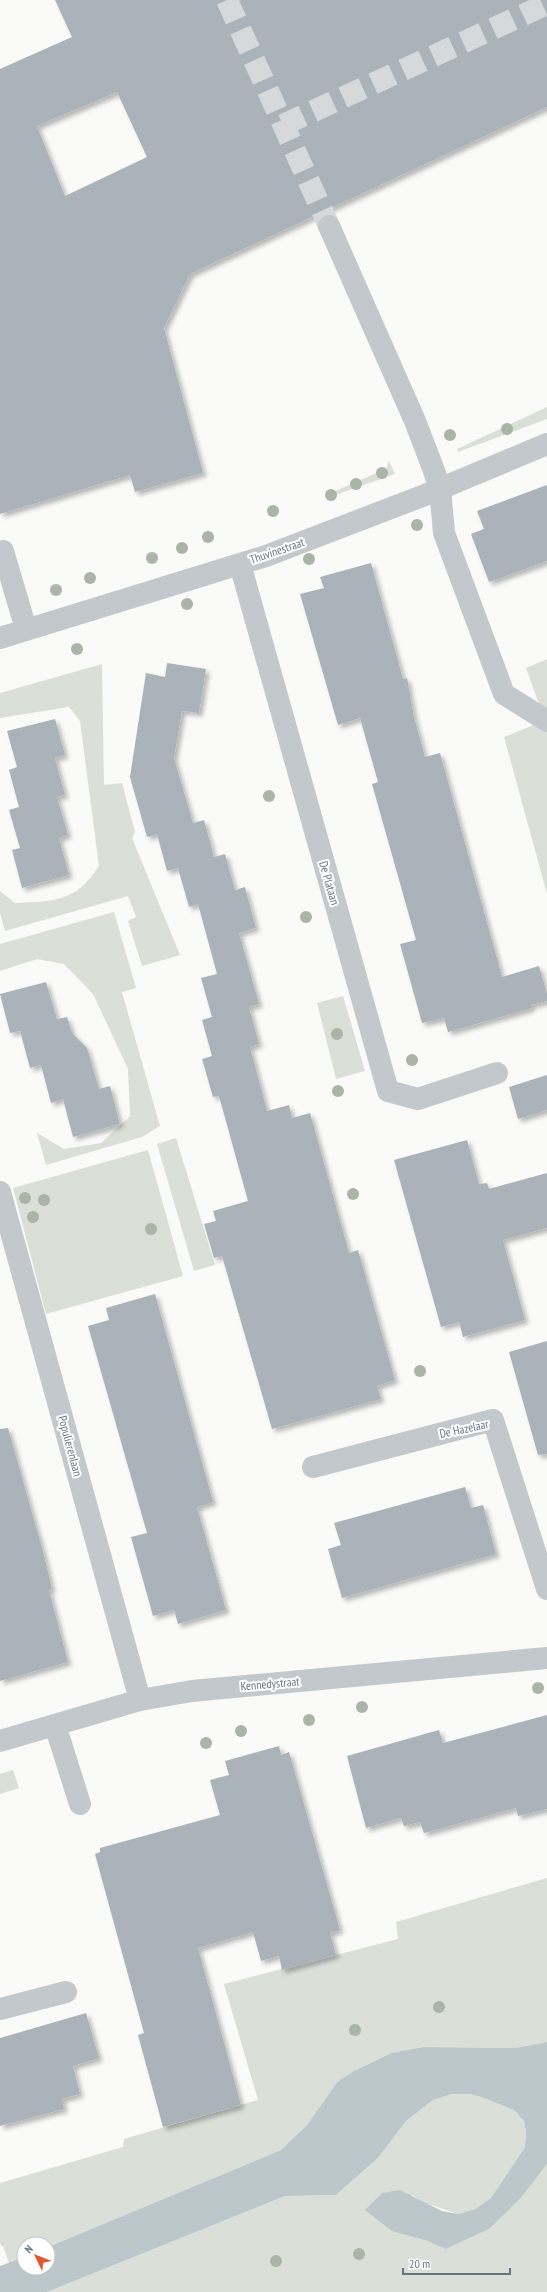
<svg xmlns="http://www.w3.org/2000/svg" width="547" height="2292" font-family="'PT Sans Narrow',sans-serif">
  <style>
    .green { fill: #dadfd7 }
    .water { fill: #bbc7cb }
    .building { fill: #aab3b9; fill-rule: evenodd; filter: url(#shadow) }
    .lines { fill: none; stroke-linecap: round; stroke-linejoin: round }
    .minor-tunnel { stroke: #d5d9db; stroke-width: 22; stroke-dasharray: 22 11; stroke-linecap: butt }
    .minor { stroke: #c3c8cc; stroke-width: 22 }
    .tree { fill: #aab4a7 }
    .labels { text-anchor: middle; stroke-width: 4; stroke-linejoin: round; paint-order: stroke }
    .street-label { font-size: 12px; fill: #657683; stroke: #fff }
  </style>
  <defs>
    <filter id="shadow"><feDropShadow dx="3.5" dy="3.5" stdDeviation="2" flood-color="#0004"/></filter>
  </defs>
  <rect width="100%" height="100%" fill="#fafaf8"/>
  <path class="green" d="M547 407V419L458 452 457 449Z
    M389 461 395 474 327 498 326 495 386 469Z
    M547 659V713L540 707 526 668Z
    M102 664 104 785 122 783 135 832 132 838 180 955 142 966 128 921 136 917 128 896 5 931 0 913V891L15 903C55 901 76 902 99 866L80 721 69 707 0 718V693Z
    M534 725 547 731V894L504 737Z
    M114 912 136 988 122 992 160 1126 142 1137 46 1165 37 1133 64 1149 101 1143 130 1116 128 1069 93 994 64 964 37 959 0 971V944Z
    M343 996 365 1071 336 1079 317 1003Z
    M176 1138 215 1265 194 1271 157 1144Z
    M148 1150 183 1276 46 1314 13 1188Z
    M13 1770 19 1788 0 1794V1774Z
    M547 1878V2042L515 2048 423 2047 391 2053 354 2071 338 2081 307 2125 281 2150 48 2247V2244H24V2257L9 2263 3 2246H1L0 2242V2183L123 2147 124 2139 258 2100 224 1984 398 1939 396 1922Z
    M452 2094H470L481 2097 514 2110 524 2121 526 2132 525 2147 491 2198 475 2209 458 2214 425 2203 412 2195 425 2240 446 2249 489 2229 521 2198 547 2164V2292H47L285 2196 336 2195 378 2158 406 2121 433 2100Z"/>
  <path class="water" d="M547 2042V2164L521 2198 489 2229 446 2249 425 2240 392 2231 365 2210 382 2193 400 2190 442 2211 458 2214 475 2209 491 2198 525 2147 526 2132 524 2121 514 2110 481 2097 470 2094H452L433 2100 406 2121 378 2158 336 2195 285 2196 47 2292H0V2266L24 2257V2268H48V2247L281 2150 307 2125 338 2081 354 2071 391 2053 423 2047 515 2048Z"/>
  <path class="building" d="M55 0H547V107L190 274 164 328 203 473 135 492 130 475 0 514V69L72 37ZM117 92 147 157 65 196 37 126Z
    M547 485V561L489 582 471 534 484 529 477 511Z
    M371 563 403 679 407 678 414 717 425 757 440 753 502 977 539 966 547 994V1001L531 1005 532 1008 448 1032 444 1018 422 1023 400 944 416 940 372 784 378 782 360 718 338 725 300 594 324 588 320 577Z
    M167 663 206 669 199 713 182 711 174 758 193 823 204 820 214 857 225 854 235 890 245 887 256 928 239 933 259 1004 249 1007 259 1044 250 1047 267 1111 289 1105 292 1118 310 1113 349 1253 358 1250 395 1380 377 1386 381 1399 272 1429 222 1256 214 1258 204 1224 216 1221 213 1211 248 1201 219 1096 213 1097 202 1059 212 1056 202 1020 212 1017 201 978 217 974 198 904 189 907 178 868 167 871 157 834 147 837 130 777 146 673 165 677Z
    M55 719 65 755 55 758 65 795 57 797 68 835 59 838 69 875 22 888 12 850 20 848 9 810 19 807 9 770 17 767 7 731Z
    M46 982 57 1019 67 1017 72 1033 87 1048 99 1089 110 1086 120 1124 73 1137 63 1099 51 1103 41 1065 30 1068 20 1031 10 1033 0 994Z
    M547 1075V1110L518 1119 509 1087Z
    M467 1140 479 1184 487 1183 489 1189 547 1173V1228L503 1240 525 1320 463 1337 459 1322 441 1327 394 1160Z
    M155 1294 213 1502 197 1507 226 1610 178 1624 174 1610 153 1616 131 1537 147 1533 88 1326 109 1320 106 1308Z
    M547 1341V1454L538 1455 509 1352Z
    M8 1428 44 1555 52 1589 49 1590 68 1662 0 1681V1429Z
    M465 1487 471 1508 483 1505 496 1554 342 1598 328 1549 341 1545 334 1523Z
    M547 1715V1809L518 1816 516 1808 424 1833 420 1822 404 1826 401 1818 366 1828 347 1756 439 1730 443 1743Z
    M279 1746 281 1755 289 1752 340 1930 330 1933 336 1955 282 1970 279 1956 261 1961 253 1932 198 1948 241 2105 163 2127 138 2035 144 2033 95 1854 100 1852V1848L220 1815 210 1780 229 1775 225 1761Z
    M86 2013 99 2058 73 2066 80 2094 62 2099 64 2109 0 2126V2038Z"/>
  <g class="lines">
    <path class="minor-tunnel" d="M227 0 329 226
      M283 125 547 4"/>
    <path class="minor" d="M329 226 415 421 433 468 440 488 444 533 504 694 547 721
      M3 551 26 629
      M240 564 388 1091 418 1099 497 1073
      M0 638 266 556 425 495 547 444
      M0 1192 140 1700
      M313 1467 493 1420 547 1589
      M55 1725 80 1804
      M0 1741 140 1700 192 1691 547 1658
      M0 2009 66 1992"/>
  </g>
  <g class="tree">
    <circle cx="507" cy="429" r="6"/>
    <circle cx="450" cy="435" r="6"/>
    <circle cx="382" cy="473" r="6"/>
    <circle cx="356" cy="484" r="6"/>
    <circle cx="331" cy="495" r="6"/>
    <circle cx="273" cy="511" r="6"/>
    <circle cx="417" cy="525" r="6"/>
    <circle cx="208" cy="537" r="6"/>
    <circle cx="182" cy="548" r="6"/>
    <circle cx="152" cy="558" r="6"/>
    <circle cx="309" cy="559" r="6"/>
    <circle cx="90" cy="578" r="6"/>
    <circle cx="56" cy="590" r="6"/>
    <circle cx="187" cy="604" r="6"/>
    <circle cx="77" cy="649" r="6"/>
    <circle cx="269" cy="796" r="6"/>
    <circle cx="306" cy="917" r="6"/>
    <circle cx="337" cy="1034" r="6"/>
    <circle cx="412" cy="1060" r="6"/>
    <circle cx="338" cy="1091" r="6"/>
    <circle cx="353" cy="1194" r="6"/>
    <circle cx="25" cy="1198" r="6"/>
    <circle cx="44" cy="1200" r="6"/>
    <circle cx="33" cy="1217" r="6"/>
    <circle cx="151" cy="1229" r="6"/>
    <circle cx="420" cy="1371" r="6"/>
    <circle cx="538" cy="1688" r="6"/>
    <circle cx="362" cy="1707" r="6"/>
    <circle cx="309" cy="1720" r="6"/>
    <circle cx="241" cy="1731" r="6"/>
    <circle cx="206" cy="1743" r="6"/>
    <circle cx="439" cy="2007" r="6"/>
    <circle cx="355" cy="2030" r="6"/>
    <circle cx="359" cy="2254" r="6"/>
    <circle cx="276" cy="2261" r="6"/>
  </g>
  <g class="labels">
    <g class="street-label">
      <text transform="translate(277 551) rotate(-19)" y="4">Thuvinestraat</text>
      <text transform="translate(329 883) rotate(74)" y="4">De Plataan</text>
      <text transform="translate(464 1429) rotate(-12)" y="4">De Hazelaar</text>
      <text transform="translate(70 1446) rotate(75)" y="4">Populierenlaan</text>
      <text transform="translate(270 1684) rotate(-5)" y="4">Kennedystraat</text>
    </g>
  </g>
  <g transform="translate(36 2256) rotate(313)"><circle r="19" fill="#ffffff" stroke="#c1c8cd"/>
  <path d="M0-3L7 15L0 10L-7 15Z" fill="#e4572e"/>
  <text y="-6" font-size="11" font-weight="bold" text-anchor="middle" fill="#657683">N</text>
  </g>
  <path d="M403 2268v6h107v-6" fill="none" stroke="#657683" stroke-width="2"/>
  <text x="409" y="2268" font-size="12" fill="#657683" stroke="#ffffff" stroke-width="3" paint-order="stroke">20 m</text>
</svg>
